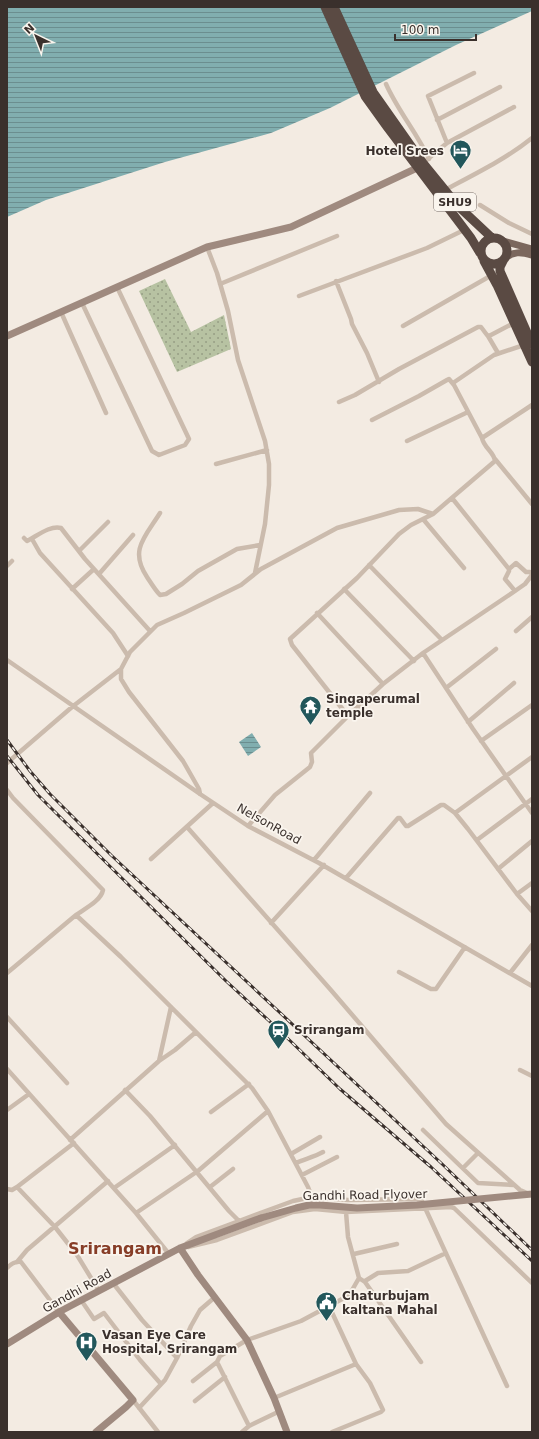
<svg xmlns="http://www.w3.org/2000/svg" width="539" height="1439" font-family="'DejaVu Sans',sans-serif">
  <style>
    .grass { fill: url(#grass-dots) }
    .water { fill: url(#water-rules) }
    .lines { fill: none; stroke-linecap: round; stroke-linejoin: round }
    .street { stroke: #cbbbad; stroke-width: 4.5 }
    .secondary { stroke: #9f8a7f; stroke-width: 7 }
    .primary { stroke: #7b675d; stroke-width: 7 }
    .highway { stroke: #5a4a43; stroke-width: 9 }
    .rail-casing { stroke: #3a302c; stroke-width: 3 }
    .rail { stroke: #faf5ee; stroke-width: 1.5; stroke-dasharray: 4.5; stroke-linecap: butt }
    .secondary-bridge { stroke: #9f8a7f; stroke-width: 7 }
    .labels { text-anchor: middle; stroke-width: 3.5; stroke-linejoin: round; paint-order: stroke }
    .shield { fill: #faf5ee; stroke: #746b66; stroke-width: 1 }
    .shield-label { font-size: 11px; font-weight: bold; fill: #3a302c }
    .poi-label { font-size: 12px; font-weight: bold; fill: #3a302c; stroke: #faf5ee; text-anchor: start }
    .street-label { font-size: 12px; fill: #3a302c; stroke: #faf5ee }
    .district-label { font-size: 16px; font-weight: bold; fill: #873d27; stroke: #faf5ee }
  </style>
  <defs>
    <pattern id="grass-dots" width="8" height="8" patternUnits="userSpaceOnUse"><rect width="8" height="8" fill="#b7c2a2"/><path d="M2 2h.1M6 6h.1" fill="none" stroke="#969e84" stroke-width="1.8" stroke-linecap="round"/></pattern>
    <pattern id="water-rules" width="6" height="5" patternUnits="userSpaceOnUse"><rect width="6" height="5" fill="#81aeaf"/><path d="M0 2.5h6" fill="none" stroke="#6b8e8f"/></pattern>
  </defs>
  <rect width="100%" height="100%" fill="#f3ebe2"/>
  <path class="grass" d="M165 279 191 332 224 315 231 349 177 372 139 291Z"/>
  <path class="water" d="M7 7H532V11L456 45 330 108 271 133 165 162 46 200 7 217Z
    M252 733 261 747 248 756 239 742Z"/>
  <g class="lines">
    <path class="street" d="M386 84C398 111 417 133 429 159
      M437 120 500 87
      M447 143 428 96 474 73
      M423 163 447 143 514 107
      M445 190C475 174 506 159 532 138
      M480 205 509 223 532 234
      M207 247 217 273 228 311 238 360 265 441 269 464V485L265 524 255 573
      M336 281 351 319 352 324 367 353 379 382
      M220 284 337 236
      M299 296 427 248 464 230
      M82 303 152 451 159 455 185 445 189 439 117 287
      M61 312 106 413
      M403 326 492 275
      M488 336 498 353
      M453 383 494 355 524 345
      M339 402 355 395 399 369 478 327H481L487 335 489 336 514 323
      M372 420 419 396 447 380 449 379 454 385 482 438
      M407 441 468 412
      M495 459 532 504
      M216 464 267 450
      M452 498 509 569
      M160 513C145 537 129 550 147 577 151 583 155 590 160 595L166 594 182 584 198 571 237 549 260 545
      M423 519 464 568
      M24 538 27 541C37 536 50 525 61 528L85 559 150 631
      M32 539 40 553 113 633 128 656
      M79 551 108 522
      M369 565 442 640
      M7 566 12 561
      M99 574 133 535
      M532 575 525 584 515 591 423 653 473 729 532 813
      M72 589 94 569
      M344 589 414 661
      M515 591 505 579 509 571V569L516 563 526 572H530L532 574
      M317 613 383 684
      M516 631 532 617
      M423 653 383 684 348 716 292 645 290 639 357 578 399 534 411 525 433 514
      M7 660 200 794 248 826 319 863 532 986
      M446 688 496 649
      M468 722 514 683
      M481 741 532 705
      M7 763 72 707 121 669
      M7 790 13 798 103 890C101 901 84 909 76 915 53 934 30 954 7 973
      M200 794 199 789 183 761 129 692 121 679V669L130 652 157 625 184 613 241 585 261 569 337 528 399 510 418 509 433 514 495 461C494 452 484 448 482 438L532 405
      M455 813 532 757
      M248 826 275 795 310 767 312 762 311 753 348 716
      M187 827 330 989 446 1124 520 1190 527 1193
      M477 840 532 799
      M151 859 213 803
      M314 860 370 793
      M498 869 532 841
      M346 878 398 818H400L406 826H408L441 805H444L455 813 468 829 517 894 532 883
      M517 894 532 911
      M76 915 121 957 252 1088 268 1111 308 1187 312 1197
      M271 923 324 865
      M399 972 431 989H436L438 986 465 947
      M510 973 532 945
      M7 1017 67 1083
      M159 1061 175 1050 196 1032
      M7 1069 136 1213 169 1254
      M520 1070 532 1076
      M125 1090 150 1116 229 1211 239 1221
      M7 1110 29 1094
      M211 1112 249 1084
      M423 1130 478 1183 514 1185
      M70 1140 159 1061 171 1007
      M291 1154 320 1137
      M296 1163C305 1159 314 1157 323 1152
      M463 1168 478 1153
      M302 1175 337 1157
      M17 1187 55 1227 77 1255 99 1291
      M210 1187 233 1169
      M114 1188 175 1145
      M7 1189 12 1190 17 1187 74 1143
      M136 1213 198 1171 268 1111
      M187 1243 196 1237 239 1221 293 1201 312 1197 348 1200 421 1199 507 1386
      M188 1247 217 1240 293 1212 315 1209 346 1212 451 1207 454 1208 532 1283
      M354 1254 397 1244
      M17 1262 27 1250 108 1181
      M7 1268C11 1264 15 1261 21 1262L59 1312
      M359 1278 365 1282 421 1362
      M365 1281 378 1273 408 1271 446 1253
      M113 1283 142 1320 177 1358
      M81 1300 94 1319 104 1313 140 1360 161 1384
      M193 1381 217 1362
      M274 1398 356 1364 329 1306
      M133 1400 158 1432
      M195 1401 225 1377
      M139 1408 165 1380 177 1358 191 1326 200 1310 215 1297
      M249 1426 217 1362 220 1356 247 1340 301 1321 344 1298 351 1292 359 1278 348 1237 346 1212
      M242 1432 249 1426 280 1411
      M332 1432 381 1412 383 1410 370 1383 356 1364"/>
    <path class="secondary" d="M7 336 207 247 291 227 417 168 421 165
      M180 1248 198 1275 247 1340 274 1398 287 1432
      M59 1312 133 1400 126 1407 96 1432
      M7 1344 59 1312 180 1248 261 1218"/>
    <path class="primary" d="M503 241 532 249
      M504 259C513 251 521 252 532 255"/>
    <path class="highway" d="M325 7 365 96 388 128 471 238 480 253
      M334 7 373 92 423 163 458 206 491 237
      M481 251a13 13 0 1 1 26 0a13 13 0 1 1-26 0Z
      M504 259 500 267V271L532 344
      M484 261 497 285 532 362"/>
    <defs>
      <path id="rail" d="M7 740 30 771 50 794 111 855 440 1162 532 1250
        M7 756 38 795 55 812 226 981 279 1030 340 1089 431 1167 532 1261"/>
    </defs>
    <use href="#rail" class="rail-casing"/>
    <use href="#rail" class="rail"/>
    <path class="secondary-bridge" d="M261 1218 296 1208 309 1205H320L357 1208 417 1205 532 1194"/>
  </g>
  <defs>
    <symbol id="hotel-pin" viewBox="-11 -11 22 30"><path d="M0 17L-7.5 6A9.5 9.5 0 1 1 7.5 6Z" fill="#22575b" stroke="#faf5ee"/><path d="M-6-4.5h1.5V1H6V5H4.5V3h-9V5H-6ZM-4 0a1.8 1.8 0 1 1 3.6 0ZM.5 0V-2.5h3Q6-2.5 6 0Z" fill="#fff"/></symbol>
    <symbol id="temple-pin" viewBox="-11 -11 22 30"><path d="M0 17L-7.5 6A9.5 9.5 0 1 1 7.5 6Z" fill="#22575b" stroke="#faf5ee"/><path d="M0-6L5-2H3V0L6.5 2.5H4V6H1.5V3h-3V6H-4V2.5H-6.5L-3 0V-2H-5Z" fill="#fff"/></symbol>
    <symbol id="station-pin" viewBox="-11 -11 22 30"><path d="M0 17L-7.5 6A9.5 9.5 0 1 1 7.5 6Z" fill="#22575b" stroke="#faf5ee"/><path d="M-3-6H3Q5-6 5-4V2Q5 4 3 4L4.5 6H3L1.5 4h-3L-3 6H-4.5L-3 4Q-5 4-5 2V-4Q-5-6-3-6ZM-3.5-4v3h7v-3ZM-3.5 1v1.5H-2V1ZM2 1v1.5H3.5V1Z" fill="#fff"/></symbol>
    <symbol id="civic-pin" viewBox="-11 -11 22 30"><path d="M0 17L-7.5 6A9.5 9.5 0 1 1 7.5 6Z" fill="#22575b" stroke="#faf5ee"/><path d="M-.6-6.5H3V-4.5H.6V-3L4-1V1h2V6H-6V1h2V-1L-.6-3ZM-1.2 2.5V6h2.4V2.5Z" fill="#fff"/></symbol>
    <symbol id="hospital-pin" viewBox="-11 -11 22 30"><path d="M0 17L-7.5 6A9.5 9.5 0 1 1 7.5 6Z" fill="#22575b" stroke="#faf5ee"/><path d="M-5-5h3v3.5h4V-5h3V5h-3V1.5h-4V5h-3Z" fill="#fff"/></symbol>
  </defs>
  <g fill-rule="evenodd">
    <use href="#hotel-pin" x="448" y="138" width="25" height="34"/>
    <use href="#temple-pin" x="298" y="694" width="25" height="34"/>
    <use href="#station-pin" x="266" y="1018" width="25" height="34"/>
    <use href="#civic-pin" x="314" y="1290" width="25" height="34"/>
    <use href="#hospital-pin" x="74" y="1330" width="25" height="34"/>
  </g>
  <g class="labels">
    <rect class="shield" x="434" y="193" width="42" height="18" rx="3"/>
    <g class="shield-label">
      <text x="455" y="206">SHU9</text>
    </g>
    <g class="poi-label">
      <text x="444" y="155" text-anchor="end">Hotel Srees</text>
      <text x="326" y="703">Singaperumal<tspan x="326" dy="14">temple</tspan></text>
      <text x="294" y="1034">Srirangam</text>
      <text x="342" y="1300">Chaturbujam<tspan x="342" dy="14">kaltana Mahal</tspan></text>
      <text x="102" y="1339">Vasan Eye Care<tspan x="102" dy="14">Hospital, Srirangam</tspan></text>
    </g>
    <g class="street-label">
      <text transform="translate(269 824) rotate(29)" y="4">NelsonRoad</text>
      <text transform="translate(365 1195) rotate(-1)" y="4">Gandhi Road Flyover</text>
      <text transform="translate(77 1291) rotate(-29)" y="4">Gandhi Road</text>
    </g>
    <g class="district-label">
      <text x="115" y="1254">Srirangam</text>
    </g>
  </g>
  <rect width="539" height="1439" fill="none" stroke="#3a302c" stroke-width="16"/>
  <g transform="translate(36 36) rotate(317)" stroke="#faf5ee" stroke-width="3" paint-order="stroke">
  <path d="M0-3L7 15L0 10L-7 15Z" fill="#3a302c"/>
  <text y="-6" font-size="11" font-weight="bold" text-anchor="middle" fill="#3a302c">N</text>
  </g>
  <path d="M395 34v6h81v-6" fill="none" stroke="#3a302c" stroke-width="2"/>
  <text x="401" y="34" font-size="12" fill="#3a302c" stroke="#faf5ee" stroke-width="3" paint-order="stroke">100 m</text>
</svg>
